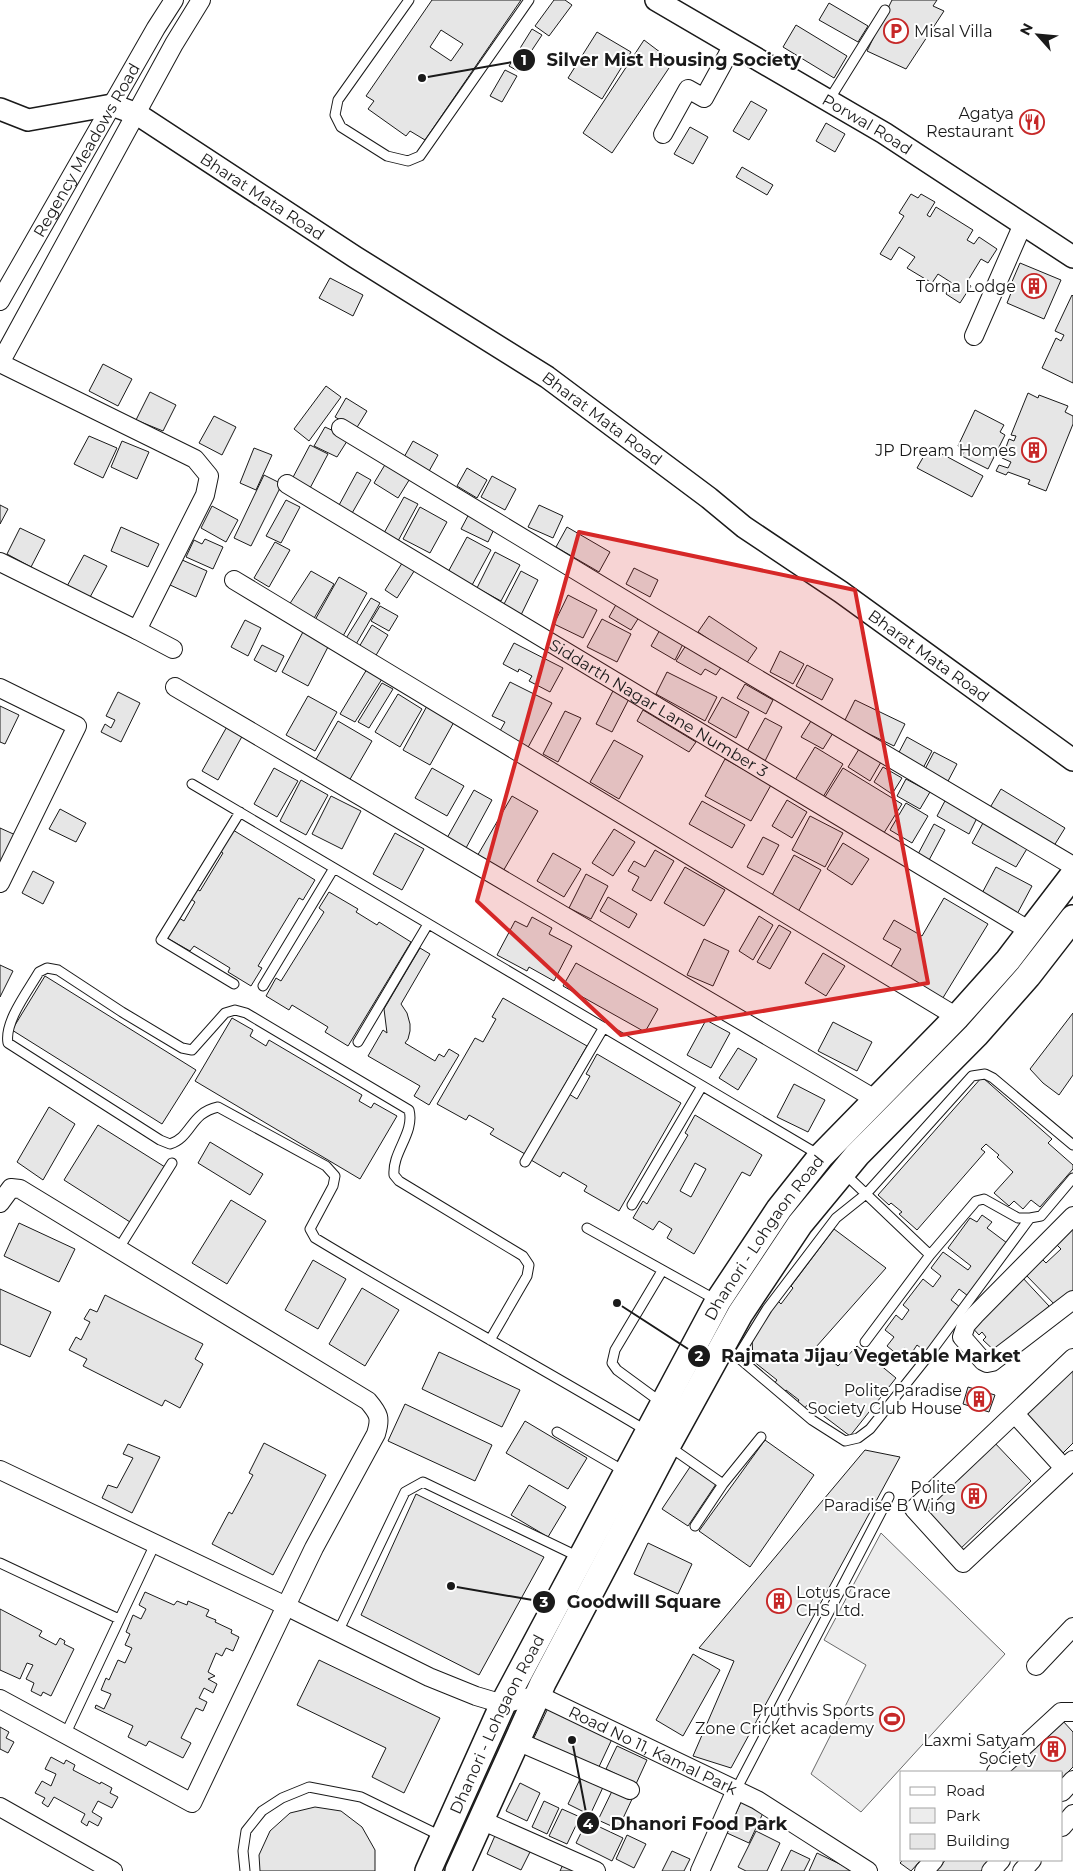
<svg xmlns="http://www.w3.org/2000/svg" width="1073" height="1871" font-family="Montserrat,sans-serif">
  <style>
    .green { fill: #ededed; stroke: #6a6a6a }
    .building { fill: #e6e6e6; stroke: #1a1a1a; fill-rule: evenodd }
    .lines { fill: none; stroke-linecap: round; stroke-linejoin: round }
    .service-casing { stroke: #1a1a1a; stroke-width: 11 }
    .minor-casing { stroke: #1a1a1a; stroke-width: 20 }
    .tertiary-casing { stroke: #1a1a1a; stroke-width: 24 }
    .secondary-casing { stroke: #1a1a1a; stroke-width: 28 }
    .service { stroke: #fff; stroke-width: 9 }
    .minor { stroke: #fff; stroke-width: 18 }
    .tertiary { stroke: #fff; stroke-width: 21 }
    .secondary { stroke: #fff; stroke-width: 25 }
    .marked { fill: #d62828; fill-opacity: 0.2; stroke: #d62828; stroke-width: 4; stroke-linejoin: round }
    .labels { text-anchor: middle; stroke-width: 4; stroke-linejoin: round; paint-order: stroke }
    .poi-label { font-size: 16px; fill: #1a1a1a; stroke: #fff; text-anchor: end }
    .street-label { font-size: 16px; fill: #1a1a1a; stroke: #fff }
    .leader { fill: none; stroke: #1a1a1a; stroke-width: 2 }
    .callout-dot { fill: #1a1a1a; stroke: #fff; stroke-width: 2 }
    .mark-label { font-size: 15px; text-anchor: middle; font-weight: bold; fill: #fff }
    .callout-label { font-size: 18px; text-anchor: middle; font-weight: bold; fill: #1a1a1a; stroke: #fff; stroke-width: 4; stroke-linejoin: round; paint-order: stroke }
  </style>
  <rect width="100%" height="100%" fill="#fff"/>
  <path class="green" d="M881 1533 1005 1654 861 1812 811 1774 866 1665 824 1640Z"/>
  <path class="building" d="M432 0H521L425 140 410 131 406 136 368 109 374 101 366 96ZM441 30 463 44 451 61 430 47Z
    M554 0H565L572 5 549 36 535 26Z
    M892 0H937L933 6 944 11 906 69 867 51Z
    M829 3 868 26 858 42 819 20Z
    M796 25 847 56 834 78 783 47Z
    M532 29 542 35 518 71 509 66Z
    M597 32 631 52 602 99 568 78Z
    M644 40 673 62 612 153 583 133Z
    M505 70 517 76 502 102 490 96Z
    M751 101 767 110 749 140 733 131Z
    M826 123 845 134 835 152 816 141Z
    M690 127 708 137 693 164 674 154Z
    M742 167 773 185 767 195 736 177Z
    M911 194 918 198 921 194 935 202 927 215 930 217 936 207 973 230 967 240 974 244 979 237 997 249 988 263 981 259 967 282 971 286 960 303 946 294 952 283 938 274 932 283 907 268 915 257 899 247 891 260 880 254 904 216 899 213Z
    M1020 263 1061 280 1044 319 1007 303 1011 293 1008 291Z
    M330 278 363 295 353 316 319 298Z
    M1072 295 1073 296V383L1042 368 1056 338 1061 341 1064 335 1055 331Z
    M103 364 132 379 118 406 89 391Z
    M326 386 341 397 309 441 294 429Z
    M150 392 176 405 163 431 136 420Z
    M1028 393 1038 398 1039 395 1068 406 1065 412 1073 416V424L1046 491 1028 484 1030 480 1008 472 1006 475 996 471 999 465 1008 468 1011 462 1002 458 1009 439 1014 441 1016 436 1011 435Z
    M346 398 367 411 356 429 335 417Z
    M975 410 1004 425 1000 432 1005 435 988 469 962 456 965 450 958 446Z
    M214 416 236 427 222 455 199 443Z
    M325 427 349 438 337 457 314 446Z
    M89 436 117 448 103 478 74 464Z
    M122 441 149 452 137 479 111 467Z
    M413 441 438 455 428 473 403 459Z
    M310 445 328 454 309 490 291 481Z
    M929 447 983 476 972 497 917 468Z
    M254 448 272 455 256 490 240 483Z
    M386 463 411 477 398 498 374 483Z
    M467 468 487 480 477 498 457 486Z
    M357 472 371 480 351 515 338 507Z
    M264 475 282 484 251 546 234 538Z
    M492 476 516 489 505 510 481 497Z
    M404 497 418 504 398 541 384 533Z
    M286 500 300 507 281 543 266 536Z
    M0 505 8 509 0 524Z
    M539 505 563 516 553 538 528 527Z
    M212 506 238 520 226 542 201 528Z
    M420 507 447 522 430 553 403 539Z
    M470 512 496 525 488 542 461 529Z
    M121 527 159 544 148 567 111 551Z
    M567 527 610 552 599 572 556 547Z
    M20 528 45 540 31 567 7 554Z
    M467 537 491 550 471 587 447 574Z
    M205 539 223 547 213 569 186 557 194 540 202 544Z
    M275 542 290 550 269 587 254 578Z
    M495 552 520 565 501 601 477 588Z
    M84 555 107 566 89 599 66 588Z
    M406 557 418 565 397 598 385 590Z
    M180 559 207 571 196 597 168 584Z
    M634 568 658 580 650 597 626 584Z
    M311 571 334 584 313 620 289 605Z
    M521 571 538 580 521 615 503 606Z
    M339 577 367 593 343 636 315 620Z
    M568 595 597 610 583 638 554 624Z
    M371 598 380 603 355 646 345 640Z
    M618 601 641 614 631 630 609 617Z
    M380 606 398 616 389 631 371 621Z
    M709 616 757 648 746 664 698 632Z
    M602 619 631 634 617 662 587 647Z
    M245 620 261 628 248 656 231 647Z
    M372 625 388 635 375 657 359 647Z
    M662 626 686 638 675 660 651 646Z
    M304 630 330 643 308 686 282 672Z
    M688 642 724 663 716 675 705 669 701 675 676 661Z
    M514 643 563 668 550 692 529 681 532 676 519 669 518 672 503 664Z
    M262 645 284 656 276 672 254 660Z
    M780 651 804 664 793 684 770 672Z
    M807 665 833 679 822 700 796 686Z
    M367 669 382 679 355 722 340 714Z
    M667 672 717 697 705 721 656 694Z
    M510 682 552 703 525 753 496 738 505 722 492 716Z
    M382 683 393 689 369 728 358 722Z
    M745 684 773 700 766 714 737 698Z
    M615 687 631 695 612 732 596 724Z
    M118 692 140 703 121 742 101 732 105 724 111 728 115 720 106 716Z
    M398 694 422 709 400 747 375 732Z
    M308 696 337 712 315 751 286 735Z
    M722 697 749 712 736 738 708 722Z
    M855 700 905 724 894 746 844 722Z
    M0 706 19 715 5 744 0 742Z
    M427 706 454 722 430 765 403 750Z
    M643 710 696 742 689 752 637 721Z
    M565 711 581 718 558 762 543 754Z
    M765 718 782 727 765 761 747 751Z
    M338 721 372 741 349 781 315 761Z
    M811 721 833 733 823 749 801 737Z
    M229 723 245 731 218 780 202 771Z
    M907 737 932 751 921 772 896 758Z
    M614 740 643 756 619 799 590 782Z
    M815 747 843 764 823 797 795 780Z
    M859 749 881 762 870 781 848 767Z
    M934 752 957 764 947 783 924 771Z
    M725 759 771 785 751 821 705 796Z
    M883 767 902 778 892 794 874 782Z
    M274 768 298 781 277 817 254 804Z
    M432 768 464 786 447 816 415 798Z
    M843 768 902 804 882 836 823 800Z
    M906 779 930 792 920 809 897 796Z
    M301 780 328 795 306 835 280 821Z
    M1001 789 1065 828 1052 849 988 811Z
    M474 790 492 800 466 848 447 838Z
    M331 796 361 811 342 849 312 834Z
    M512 796 538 811 502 873 476 858Z
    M946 799 978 816 969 834 937 816Z
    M787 800 807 812 792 838 772 826Z
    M702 801 745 825 732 848 689 824Z
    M906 803 928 816 912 843 890 830Z
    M60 809 86 823 76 842 49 829Z
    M810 816 843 833 825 867 792 850Z
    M983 823 1028 847 1016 867 972 843Z
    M934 824 945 830 928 862 917 856Z
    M0 828 20 837 0 874Z
    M614 829 635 842 613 876 592 863Z
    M233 830 315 880 303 900 299 898 258 966 262 968 251 986 228 972 230 968 194 946 190 951 167 938 179 918 184 921 195 902 191 899 197 889 200 891 223 853 220 851Z
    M395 833 424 849 402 890 373 874Z
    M763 837 779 845 763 875 747 867Z
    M843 843 869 859 852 885 827 869Z
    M655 850 674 861 651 901 632 890 639 877 628 871 634 861 645 867Z
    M553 853 581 869 564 897 537 881Z
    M794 855 821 870 798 912 771 897Z
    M685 867 725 890 704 926 664 903Z
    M996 867 1032 886 1016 916 980 897Z
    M33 871 54 882 43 904 22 893Z
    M586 874 608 886 591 919 569 908Z
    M329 892 358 909 356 912 377 925 379 922 411 942 348 1046 325 1032 328 1027 292 1005 289 1010 266 996 276 978 281 981 324 912 319 908Z
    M608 897 637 914 629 928 600 911Z
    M944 898 988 924 941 1001 889 970 901 949 883 939 894 920 922 936Z
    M759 916 773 925 753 960 739 951Z
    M532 917 552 928 549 934 572 946 554 981 529 967 527 971 497 955 515 921 527 927Z
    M779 925 791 932 770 969 757 962Z
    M704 939 729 951 713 986 687 975Z
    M420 948 430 954 401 1004 407 1013 410 1024V1031L408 1039 405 1043 435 1061 439 1054 444 1057 449 1049 459 1055 429 1105 414 1096 420 1086 368 1056 383 1030 387 1033 384 1009Z
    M823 953 845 966 826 996 805 983Z
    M576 963 658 1009 645 1032 563 986Z
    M0 965 13 971 0 997Z
    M45 976 196 1070 162 1124 12 1030Z
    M503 998 587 1046 525 1154 490 1134 494 1129 469 1115 466 1120 437 1104 475 1038 483 1042 496 1019 492 1017Z
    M1073 1013V1075L1059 1095 1043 1083 1030 1069Z
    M232 1018 253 1030 250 1036 266 1046 269 1040 362 1095 359 1101 371 1108 374 1103 397 1116 360 1179 195 1081Z
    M706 1020 730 1033 711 1068 687 1055Z
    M833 1022 872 1042 857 1071 818 1051Z
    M738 1048 757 1059 738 1090 719 1078Z
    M597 1054 681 1103 619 1211 584 1191 587 1186 563 1172 560 1177 531 1160 569 1094 577 1099 590 1076 586 1074Z
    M982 1077 1052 1139 1048 1143 1073 1165V1169L1040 1207 1031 1200 1023 1209 1014 1201 1009 1206 994 1193 1013 1172 997 1157 999 1155 986 1144 981 1149 985 1152 917 1230 899 1214 902 1212 891 1203 889 1205 878 1195Z
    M794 1084 825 1100 808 1132 777 1117Z
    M49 1107 75 1124 43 1180 17 1162Z
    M695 1115 762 1155 750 1176 742 1172 694 1254 667 1238 672 1229 659 1221 653 1230 633 1218 643 1201 647 1204 688 1135 685 1133ZM695 1163 706 1169 691 1197 680 1191Z
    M98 1125 165 1167 130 1222 64 1180Z
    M210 1142 263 1174 250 1195 198 1163Z
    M231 1200 266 1221 227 1284 192 1263Z
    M982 1215 992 1222 987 1228 1007 1243 968 1296 959 1289 951 1300 960 1307 926 1352 917 1345 911 1354 904 1348 898 1355 887 1346 894 1337 885 1330 896 1315 902 1320 909 1310 903 1305 923 1279 933 1287 941 1276 931 1268 943 1252 968 1270 971 1266 948 1248 970 1218 977 1222Z
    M19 1223 75 1249 59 1282 4 1256Z
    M1073 1228V1294L1058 1308 1025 1274 1041 1258 1046 1263 1061 1249 1056 1244Z
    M834 1229 886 1268 816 1347 838 1366 857 1346 896 1378 850 1436 808 1404 803 1410 796 1404 799 1400 786 1390 783 1393 773 1385 777 1380 753 1361 752 1337 778 1301 781 1304 793 1288 791 1286Z
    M313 1260 346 1279 318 1329 285 1310Z
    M1021 1276 1049 1306 998 1354 983 1340 986 1337 982 1332 979 1335 970 1325 989 1306 993 1310 1005 1298 1002 1294Z
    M362 1288 399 1310 365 1366 329 1344Z
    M0 1289 51 1312 30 1357 0 1344Z
    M105 1295 203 1344 195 1359 203 1364 180 1408 165 1400 162 1406 83 1366 87 1359 69 1350 76 1337 81 1340 90 1322 84 1319 90 1309 97 1312Z
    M439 1352 520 1390 502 1427 422 1389Z
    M1073 1363V1443L1063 1453 1039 1431 1024 1410Z
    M968 1387 995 1395 989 1412 963 1404Z
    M405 1404 492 1445 475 1481 388 1441Z
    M525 1421 587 1458 568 1489 506 1453Z
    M765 1440 814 1475 750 1567 699 1531Z
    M992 1440 1031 1481 957 1552 918 1511Z
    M264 1443 326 1475 273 1575 212 1544 229 1512 232 1514 253 1475 249 1473Z
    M128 1444 160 1457 132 1513 102 1498 108 1485 117 1488 133 1458 123 1454Z
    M865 1450 900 1457 731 1768 693 1756 734 1661 699 1648Z
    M690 1467 716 1484 688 1526 662 1509Z
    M529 1485 566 1507 548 1537 511 1515Z
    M416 1494 544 1557 479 1675 361 1615Z
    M648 1543 692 1564 678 1594 634 1574Z
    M145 1592 174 1605 177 1601 187 1605 188 1601 209 1610 206 1616 216 1620 215 1622 232 1630 231 1633 239 1637 233 1651 226 1648 222 1656 216 1653 208 1672 215 1676 208 1679 217 1684 213 1693 204 1688 199 1698 207 1702 203 1711 196 1708 181 1738 191 1743 183 1758 149 1741 146 1746 128 1737 133 1726 95 1708 96 1705 104 1709 111 1694 101 1690 106 1678 109 1680 118 1660 125 1663 132 1648 125 1645 130 1634 126 1632 133 1615 141 1619 146 1609 139 1605Z
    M0 1609 42 1631 39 1636 56 1645 60 1638 65 1641 64 1644 74 1649 51 1696 43 1692 41 1696 31 1691 34 1683 26 1679 33 1665 27 1663 20 1679 0 1670Z
    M693 1654 720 1670 683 1736 656 1720Z
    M319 1660 440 1718 404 1793 372 1777 386 1748 297 1705Z
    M548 1708 612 1739 597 1771 532 1742Z
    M1062 1720 1073 1732V1767L1062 1778V1772H1010Z
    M0 1727 9 1732 6 1738 14 1742 8 1753 0 1749Z
    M617 1746 647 1760 636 1784 606 1769Z
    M51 1757 64 1764 66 1760 75 1765 73 1770 100 1784 101 1782 112 1788 110 1793 118 1797 112 1808 98 1801 92 1812 102 1818 98 1826 89 1821 87 1826 81 1822 85 1814 54 1797 48 1807 42 1803 45 1798 35 1793 42 1781 51 1786 56 1774 45 1769Z
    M583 1773 605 1783 590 1815 568 1804Z
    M520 1783 540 1793 527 1821 506 1811Z
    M614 1787 633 1797 618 1829 598 1820Z
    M544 1801 559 1808 547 1834 532 1827Z
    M741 1802 763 1813 749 1843 727 1833Z
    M315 1807 341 1811 362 1827 375 1850V1871H260L259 1855 270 1831 290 1813Z
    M562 1809 580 1817 567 1844 549 1836Z
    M587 1821 623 1838 612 1861 576 1843Z
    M497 1831 532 1848 521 1870 487 1854Z
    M756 1831 780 1843 767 1871H746L738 1867Z
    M627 1835 646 1844 634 1868 616 1859Z
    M791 1850 810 1859 804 1871H781Z
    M672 1851 690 1859 684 1871H662Z
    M817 1853 850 1869 849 1871H809Z
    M565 1860 584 1871H560Z
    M903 1860H921L911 1871 900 1863Z
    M946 1860H994L983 1871H934Z"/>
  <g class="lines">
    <defs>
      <path id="service" d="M409 0 338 100 335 115 341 127 387 156 408 161 420 156 529 0
        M829 100 885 10
        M192 784 821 1156
        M234 984 161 940 240 812
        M263 986 334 868
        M358 1042 428 924
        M525 1162 604 1027
        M843 1172 930 1255 865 1342
        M632 1205 702 1086
        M587 1228 718 1301
        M119 1248 172 1163
        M930 1255 976 1201 984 1199 1018 1218H1030L1041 1216 1073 1178
        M490 1340 527 1276 529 1265 523 1256 399 1181 394 1175C392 1152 415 1133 409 1110L246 1013 235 1010 225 1013 192 1050 182 1048 122 1012 58 970 47 968 39 972C28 991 4 1022 8 1043L160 1140 170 1144C192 1137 190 1113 218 1107L326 1166 335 1176 333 1186 310 1229 315 1238C424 1304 537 1365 647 1431
        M733 1353 812 1420 845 1441 858 1438 870 1429 925 1360 1030 1218
        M738 1356 767 1309 836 1218 866 1194 972 1076 985 1074 993 1078 1073 1145
        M662 1403 617 1370 612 1363 615 1350 662 1271
        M557 1432 624 1471
        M670 1447 723 1484
        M695 1526 723 1484 761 1437
        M0 1563 119 1619
        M338 1632 405 1492 423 1482 579 1557
        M65 1735 155 1544
        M736 1790 889 1497
        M245 1871 243 1851 246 1831 262 1811 282 1798 309 1787 361 1797 443 1837"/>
      <g id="minor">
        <path d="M663 134 688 89 704 98 733 45"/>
        <path id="s1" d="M0 301 156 28 174 0"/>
        <path d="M974 336 1023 224"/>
        <path d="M0 363 174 44 201 0"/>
        <path d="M341 428 653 617 1073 866"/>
        <path id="s2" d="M287 484 1030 931"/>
        <path d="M0 562 137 630 205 495 209 476 195 459 0 363"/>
        <path d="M234 580 957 1017"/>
        <path d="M137 630 173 649"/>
        <path d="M175 687 875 1099"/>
        <path d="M0 688 77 726 0 883"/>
        <path id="s3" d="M0 1203 11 1188 20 1189 368 1401C379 1414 381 1418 376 1434L314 1548 286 1606 429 1677 476 1696 503 1704 538 1695 757 1800 868 1871"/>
        <path d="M1073 1216 975 1315 966 1325 962 1337 983 1361 987 1363 992 1362 1073 1300"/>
        <path d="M1073 1358 914 1509 963 1563 1073 1460"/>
        <path d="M1015 1414 1064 1468"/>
        <path d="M0 1470 286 1606 192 1803 0 1699"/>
        <path d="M1036 1666 1073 1627"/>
        <path d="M517 1741 630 1790"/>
        <path d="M996 1772 1061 1712H1073"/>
        <path d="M1062 1792 1073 1780"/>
        <path d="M0 1807 113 1871"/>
        <path d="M481 1820 596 1871"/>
        <path d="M1062 1827 1073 1814"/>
        <path d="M700 1871 736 1790"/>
        <path d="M924 1871 934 1860"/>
        <path d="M991 1871 1001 1860"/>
        <path d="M1022 1871 1032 1860"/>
      </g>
      <g id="tertiary">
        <path id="s4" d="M656 0 884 133 1073 257"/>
        <path id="s5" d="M0 109 28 120 112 105 137 114 355 257 547 377 709 498 744 527 841 592 1073 760"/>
      </g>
      <g id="secondary">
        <path id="s6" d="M428 1871 503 1704 718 1301 779 1209 821 1156 957 1017 1008 960 1073 875"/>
        <path d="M458 1871 543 1683 668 1445 740 1314 800 1224 857 1155 976 1035 1028 976 1073 918"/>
      </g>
    </defs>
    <use href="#service" class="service-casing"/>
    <use href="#minor" class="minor-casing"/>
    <use href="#tertiary" class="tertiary-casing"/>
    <use href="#secondary" class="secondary-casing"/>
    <use href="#service" class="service"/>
    <use href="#minor" class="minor"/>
    <use href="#tertiary" class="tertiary"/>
    <use href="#secondary" class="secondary"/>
  </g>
  <path class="marked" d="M579 532 855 590 928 983 621 1035 477 901Z"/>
  <defs>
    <symbol id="parking-ring" viewBox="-11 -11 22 22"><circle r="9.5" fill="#fff" stroke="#c62828" stroke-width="1.5"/><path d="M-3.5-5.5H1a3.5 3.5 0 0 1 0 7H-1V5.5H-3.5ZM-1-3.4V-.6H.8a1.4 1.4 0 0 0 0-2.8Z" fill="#c62828"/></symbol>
    <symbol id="restaurant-ring" viewBox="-11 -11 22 22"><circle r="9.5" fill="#fff" stroke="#c62828" stroke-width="1.5"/><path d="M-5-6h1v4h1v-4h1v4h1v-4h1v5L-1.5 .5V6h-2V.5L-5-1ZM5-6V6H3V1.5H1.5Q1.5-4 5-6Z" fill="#c62828"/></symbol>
    <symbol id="building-ring" viewBox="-11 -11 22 22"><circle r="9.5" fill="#fff" stroke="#c62828" stroke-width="1.5"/><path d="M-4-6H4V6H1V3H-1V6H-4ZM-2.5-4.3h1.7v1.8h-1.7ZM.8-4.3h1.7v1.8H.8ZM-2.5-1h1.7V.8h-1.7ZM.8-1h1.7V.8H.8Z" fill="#c62828"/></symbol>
    <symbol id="stadium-ring" viewBox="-11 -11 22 22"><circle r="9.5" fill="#fff" stroke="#c62828" stroke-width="1.5"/><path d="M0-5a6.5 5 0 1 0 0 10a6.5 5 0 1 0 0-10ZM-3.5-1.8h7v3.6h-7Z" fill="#c62828"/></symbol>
  </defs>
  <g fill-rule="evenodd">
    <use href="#parking-ring" x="882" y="17" width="28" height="28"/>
    <use href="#restaurant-ring" x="1018" y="108" width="28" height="28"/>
    <use href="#building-ring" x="1020" y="272" width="28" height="28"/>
    <use href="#building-ring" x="1020" y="436" width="28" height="28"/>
    <use href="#building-ring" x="965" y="1385" width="28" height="28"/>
    <use href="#building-ring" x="960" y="1482" width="28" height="28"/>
    <use href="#building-ring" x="765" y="1587" width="28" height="28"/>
    <use href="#stadium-ring" x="878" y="1705" width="28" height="28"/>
    <use href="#building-ring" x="1039" y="1735" width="28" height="28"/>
  </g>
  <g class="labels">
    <g class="poi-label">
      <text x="914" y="37" text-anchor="start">Misal Villa</text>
      <text x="1014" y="119">Agatya<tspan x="1014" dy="18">Restaurant</tspan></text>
      <text x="1016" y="292">Torna Lodge</text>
      <text x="1016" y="456">JP Dream Homes</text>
      <text x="962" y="1396">Polite Paradise<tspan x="962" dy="18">Society Club House</tspan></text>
      <text x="956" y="1493">Polite<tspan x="956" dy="18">Paradise B Wing</tspan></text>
      <text x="796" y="1598" text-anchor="start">Lotus Grace<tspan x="796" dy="18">CHS Ltd.</tspan></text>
      <text x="874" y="1716">Pruthvis Sports<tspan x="874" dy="18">Zone Cricket academy</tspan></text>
      <text x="1036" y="1746">Laxmi Satyam<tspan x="1036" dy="18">Society</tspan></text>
    </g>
    <g class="street-label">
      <text dy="6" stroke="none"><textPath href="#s4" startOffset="245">Porwal Road</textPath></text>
      <text dy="6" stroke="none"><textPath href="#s1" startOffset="174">Regency Meadows Road</textPath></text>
      <text dy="6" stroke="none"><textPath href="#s5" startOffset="292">Bharat Mata Road</textPath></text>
      <text dy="6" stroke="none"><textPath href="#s5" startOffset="698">Bharat Mata Road</textPath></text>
      <text dy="6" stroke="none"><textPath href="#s5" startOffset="1102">Bharat Mata Road</textPath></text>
      <text dy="6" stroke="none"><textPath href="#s2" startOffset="434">Siddarth Nagar Lane Number 3</textPath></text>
      <text dy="6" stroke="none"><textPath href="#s6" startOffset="718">Dhanori - Lohgaon Road</textPath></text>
      <text dy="6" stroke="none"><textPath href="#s6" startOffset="162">Dhanori - Lohgaon Road</textPath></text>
      <text dy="6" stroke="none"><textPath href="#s3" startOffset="1068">Road No 11, Kamal Park</textPath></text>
    </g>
  </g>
  <path class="leader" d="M422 78L524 60M617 1303L699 1356M451 1586L544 1602M572 1740L588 1823"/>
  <g class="callout-dot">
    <circle cx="422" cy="78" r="5"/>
    <circle cx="617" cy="1303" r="5"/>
    <circle cx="451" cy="1586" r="5"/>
    <circle cx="572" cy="1740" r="5"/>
    <circle cx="524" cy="60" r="12"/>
    <circle cx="699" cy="1356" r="12"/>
    <circle cx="544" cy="1602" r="12"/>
    <circle cx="588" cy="1823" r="12"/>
  </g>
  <g class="mark-label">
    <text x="524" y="65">1</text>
    <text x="699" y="1361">2</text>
    <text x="544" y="1607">3</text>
    <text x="588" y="1829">4</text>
  </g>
  <g class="callout-label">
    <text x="674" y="66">Silver Mist Housing Society</text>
    <text x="871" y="1362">Rajmata Jijau Vegetable Market</text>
    <text x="644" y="1608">Goodwill Square</text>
    <text x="699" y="1830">Dhanori Food Park</text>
  </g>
  <rect x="900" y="1771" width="162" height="90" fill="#ffffff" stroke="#a3a3a3"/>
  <rect x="910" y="1787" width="25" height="8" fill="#ffffff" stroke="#a3a3a3"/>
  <text x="946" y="1796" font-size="15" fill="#1a1a1a">Road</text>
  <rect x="910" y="1808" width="25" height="15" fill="#ededed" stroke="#a3a3a3"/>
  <text x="946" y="1821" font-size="15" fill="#1a1a1a">Park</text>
  <rect x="910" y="1834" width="25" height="15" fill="#e6e6e6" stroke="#a3a3a3"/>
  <text x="946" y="1846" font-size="15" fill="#1a1a1a">Building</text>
  <g transform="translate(1038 35) rotate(297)" stroke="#ffffff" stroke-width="4" paint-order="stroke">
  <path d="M0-4L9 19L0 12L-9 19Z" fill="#1a1a1a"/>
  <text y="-8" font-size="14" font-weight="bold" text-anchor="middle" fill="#1a1a1a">N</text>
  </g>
</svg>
